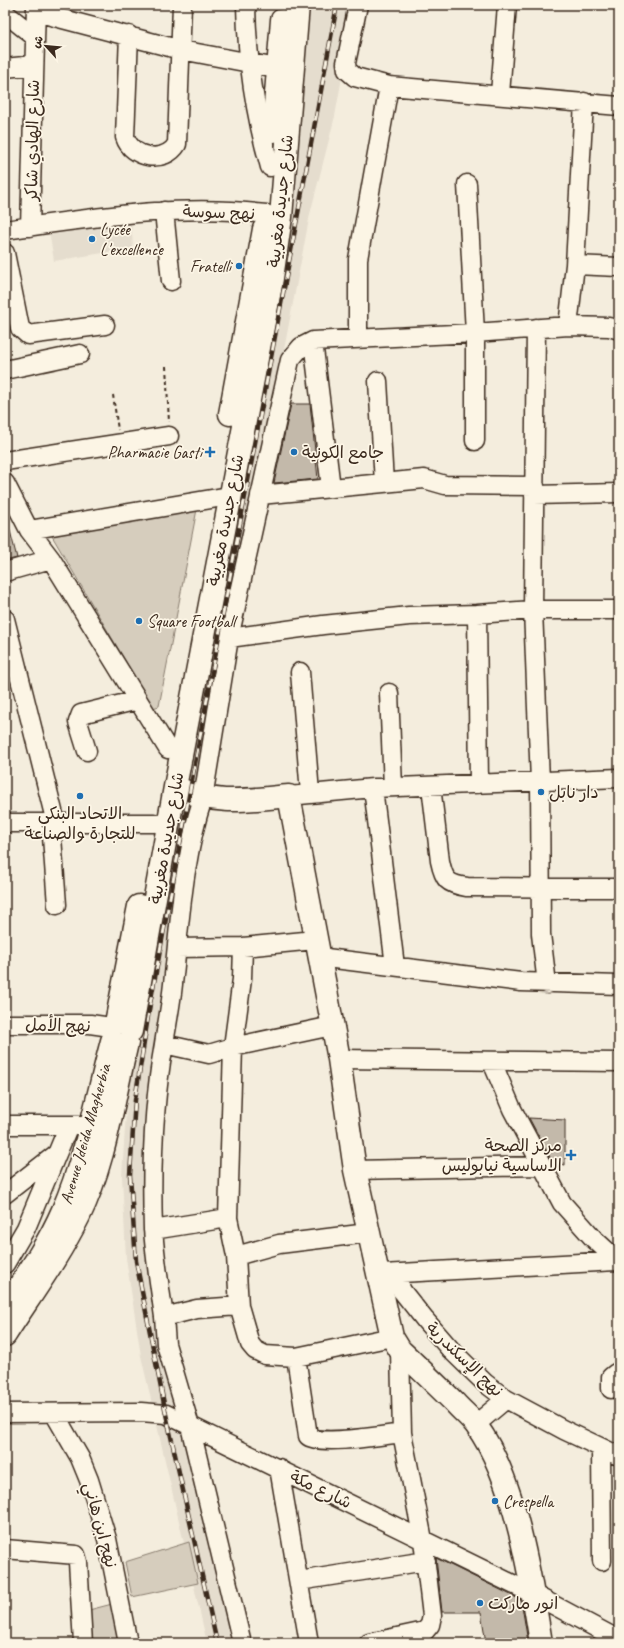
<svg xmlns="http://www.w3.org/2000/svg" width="624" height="1648" font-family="Caveat,'Playpen Sans Arabic',sans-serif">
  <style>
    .built { fill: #e5ddce }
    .green { fill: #d6cdbd; stroke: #887c6e }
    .building { fill: #c3b9aa; stroke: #3b2a1e }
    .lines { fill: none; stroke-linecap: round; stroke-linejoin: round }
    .minor-casing { stroke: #3b2a1e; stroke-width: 21 }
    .major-casing { stroke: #3b2a1e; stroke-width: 25 }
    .path { stroke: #3b2a1e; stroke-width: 2; stroke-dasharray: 4 3; stroke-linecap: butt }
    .minor { stroke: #fcf5e5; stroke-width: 18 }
    .major { stroke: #fcf5e5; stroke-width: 22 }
    .rail-casing { stroke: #3b2a1e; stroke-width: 4.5 }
    .rail { stroke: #fcf5e5; stroke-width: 3; stroke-dasharray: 9; stroke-linecap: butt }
    .poi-dot { fill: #1f6fb2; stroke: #fcf5e5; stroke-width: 1.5 }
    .labels { text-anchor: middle; stroke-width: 3.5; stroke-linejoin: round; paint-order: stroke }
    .street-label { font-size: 17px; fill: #3b2a1e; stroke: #fcf5e5 }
    .poi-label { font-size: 17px; fill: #3b2a1e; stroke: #fcf5e5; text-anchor: start }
  </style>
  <rect width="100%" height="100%" fill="#f4eddd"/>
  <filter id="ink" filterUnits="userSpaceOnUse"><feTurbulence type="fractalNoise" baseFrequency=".025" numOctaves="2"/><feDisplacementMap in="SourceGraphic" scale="8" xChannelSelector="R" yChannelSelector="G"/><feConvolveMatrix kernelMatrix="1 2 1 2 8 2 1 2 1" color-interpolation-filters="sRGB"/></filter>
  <g filter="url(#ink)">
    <path class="built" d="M310 5H355L335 116 310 214 260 475H254L198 783 171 909 166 992 151 1256 234 1643H207L141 1356 126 1258 122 1176 126 1112 134 1056 182 805Z
      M131 219 133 248 54 261 49 230Z"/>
    <path class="green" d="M198 504 159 706 153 708 52 536Z
      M189 1542 198 1583 132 1597 125 1562Z
      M116 1603 120 1643H92L89 1610Z"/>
    <path class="building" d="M291 404H310L318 479 274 483Z
      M5 523H8L17 558 5 561Z
      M529 1118 565 1120V1165L553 1163Z
      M436 1558 521 1600 528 1642 486 1643 481 1612H442Z"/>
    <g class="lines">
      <defs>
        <path id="minor" d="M246 5C247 60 255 114 270 167
          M358 5 346 63 347 70 355 77 389 86 619 106
          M36 12 181 50 277 68
          M5 13 35 37
          M129 35 125 137C132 159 165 164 177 144L182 5
          M5 68 34 65
          M500 94 507 5
          M467 184 475 333V441
          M164 211 171 281
          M30 227 36 5
          M5 230C91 218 179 203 266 214
          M5 253 20 328 28 335 105 325
          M575 265 619 267
          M568 326 575 265 584 102
          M536 328 533 610 540 781 541 934 547 984
          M358 338V259L389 86
          M313 341 331 488
          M5 370 80 354
          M378 381 384 483
          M5 461 169 436
          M5 483 29 530 51 559 168 749
          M260 495 424 479 445 485 535 486
          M534 495 619 493
          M29 530 229 496
          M5 572 51 559
          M477 614 479 784
          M5 619 56 823
          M229 638 323 625 409 616 477 614 533 610H619
          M300 672 310 793
          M389 693 393 787
          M87 751 78 722 81 714 138 700
          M431 786 440 861C444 880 447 884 467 887L619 888
          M373 788 395 966
          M289 796 373 788 619 778
          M5 823H154
          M51 823 57 905
          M315 940 243 947 242 979 233 1047 228 1218 236 1256 239 1306 250 1344 255 1350 265 1355 296 1357 392 1337
          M177 948 243 947
          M318 957 521 982 619 985
          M5 1024H90L111 1027
          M164 1044C167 1024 171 1004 173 984 180 921 183 859 203 798L229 638 290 360 301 347 313 341 475 333 568 326 609 327 619 330
          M339 1059 619 1062
          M492 1062 512 1109 562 1203 594 1239 619 1262
          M5 1125H79
          M355 1170 541 1166
          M5 1194 55 1155
          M153 1230 228 1218
          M236 1256 279 1244 368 1233
          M5 1264 26 1228 69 1125
          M383 1274 616 1261
          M395 1274 402 1291 425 1320 451 1350 485 1383 506 1399 564 1430 619 1456
          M239 1306 197 1309 164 1317 166 1344 190 1426 242 1643
          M164 1317C160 1288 155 1258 153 1229 151 1168 153 1105 164 1044L209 1054 233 1047 332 1026
          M296 1357 308 1436C318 1446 385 1435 402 1433
          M611 1389V1377L616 1373 619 1374
          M5 1413 141 1412 166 1414 533 1594 619 1640
          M54 1413 80 1458 89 1480 107 1539 128 1643
          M475 1425 506 1399
          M601 1448 602 1561
          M279 1468 309 1643
          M5 1549 76 1555 78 1562 83 1643
          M299 1581 426 1561
          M369 1643 425 1631 430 1625 432 1616 423 1540 402 1433 400 1350"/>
        <path id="major" d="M273 131 282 20
          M230 414 264 229
          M175 787C217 806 245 800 289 796L339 1059 355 1170 392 1337 400 1350C419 1368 437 1385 455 1403 462 1411 470 1417 476 1425 515 1478 531 1579 541 1643
          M116 1023 139 906
          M131 1031 175 787 271 285 281 217 298 5
          M5 1307C26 1276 48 1245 63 1210 86 1157 97 1097 112 1041
          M5 1335C30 1296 58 1258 79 1216 105 1163 113 1101 127 1043"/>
      </defs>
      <use href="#minor" class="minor-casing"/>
      <use href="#major" class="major-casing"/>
      <path class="path" d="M166 366 169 422
        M113 395 118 430"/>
      <use href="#minor" class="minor"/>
      <use href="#major" class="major"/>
      <defs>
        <path id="rail" d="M217 1643 166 1414 136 1261 130 1175 135 1100 150 1004 337 5"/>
      </defs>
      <use href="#rail" class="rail-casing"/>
      <use href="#rail" class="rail"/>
    </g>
  </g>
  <g class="poi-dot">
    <circle cx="92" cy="239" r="4"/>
    <circle cx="239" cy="266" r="4"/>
    <path d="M208 446h4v4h4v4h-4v4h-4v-4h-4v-4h4z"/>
    <circle cx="294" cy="452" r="4"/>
    <circle cx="139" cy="621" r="4"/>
    <circle cx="541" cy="792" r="4"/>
    <circle cx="80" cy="796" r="4"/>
    <path d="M569 1149h4v4h4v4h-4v4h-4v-4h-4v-4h4z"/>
    <circle cx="495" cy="1501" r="4"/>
    <circle cx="480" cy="1603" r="4"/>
  </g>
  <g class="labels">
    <g class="street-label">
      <text transform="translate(32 140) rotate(-89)" y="6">شارع الهادي شاكر</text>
      <text transform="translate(280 201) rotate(-84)" y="6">شارع جديدة مغربية</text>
      <text transform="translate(219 212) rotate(2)" y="6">نهج سوسة</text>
      <text transform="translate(225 520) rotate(-79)" y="6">شارع جديدة مغربية</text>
      <text transform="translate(166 838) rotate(-80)" y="6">شارع جديدة مغربية</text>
      <text transform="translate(58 1025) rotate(1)" y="6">نهج الأمل</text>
      <text transform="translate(85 1134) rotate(-74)" y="6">Avenue Jdeida Magherbia</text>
      <text transform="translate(465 1359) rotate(44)" y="6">نهج الإسكندرية</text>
      <text transform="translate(321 1489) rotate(26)" y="6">شارع مكة</text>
      <text transform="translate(101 1525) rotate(75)" y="6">نهج ابن هاني</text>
    </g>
    <g class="poi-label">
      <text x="100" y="235">Lycée<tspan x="100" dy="20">L'excellence</tspan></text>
      <text x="231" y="272" text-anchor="end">Fratelli</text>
      <text x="202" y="458" text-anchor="end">Pharmacie Gasti</text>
      <text x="302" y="458">جامع الكونية</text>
      <text x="147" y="627">Square Football</text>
      <text x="549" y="798">دار نابل</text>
      <text x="80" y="819" text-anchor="middle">الاتحاد البنكي<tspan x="80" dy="20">للتجارة والصناعة</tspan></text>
      <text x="562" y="1151" text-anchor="end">مركز الصحة<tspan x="562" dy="20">الاساسية نيابوليس</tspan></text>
      <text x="503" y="1507">Crespella</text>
      <text x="488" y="1609">انور ماركت</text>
    </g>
  </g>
  <rect width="624" height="1648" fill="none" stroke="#fcf5e5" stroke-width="20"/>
  <rect x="10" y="10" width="604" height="1628" fill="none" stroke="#3b2a1e" stroke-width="1.5" filter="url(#ink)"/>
  <g transform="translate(46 46) rotate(297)" stroke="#fcf5e5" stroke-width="3" paint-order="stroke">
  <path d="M0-3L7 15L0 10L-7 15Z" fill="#3b2a1e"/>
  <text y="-6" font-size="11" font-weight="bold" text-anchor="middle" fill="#3b2a1e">ش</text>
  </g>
</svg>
